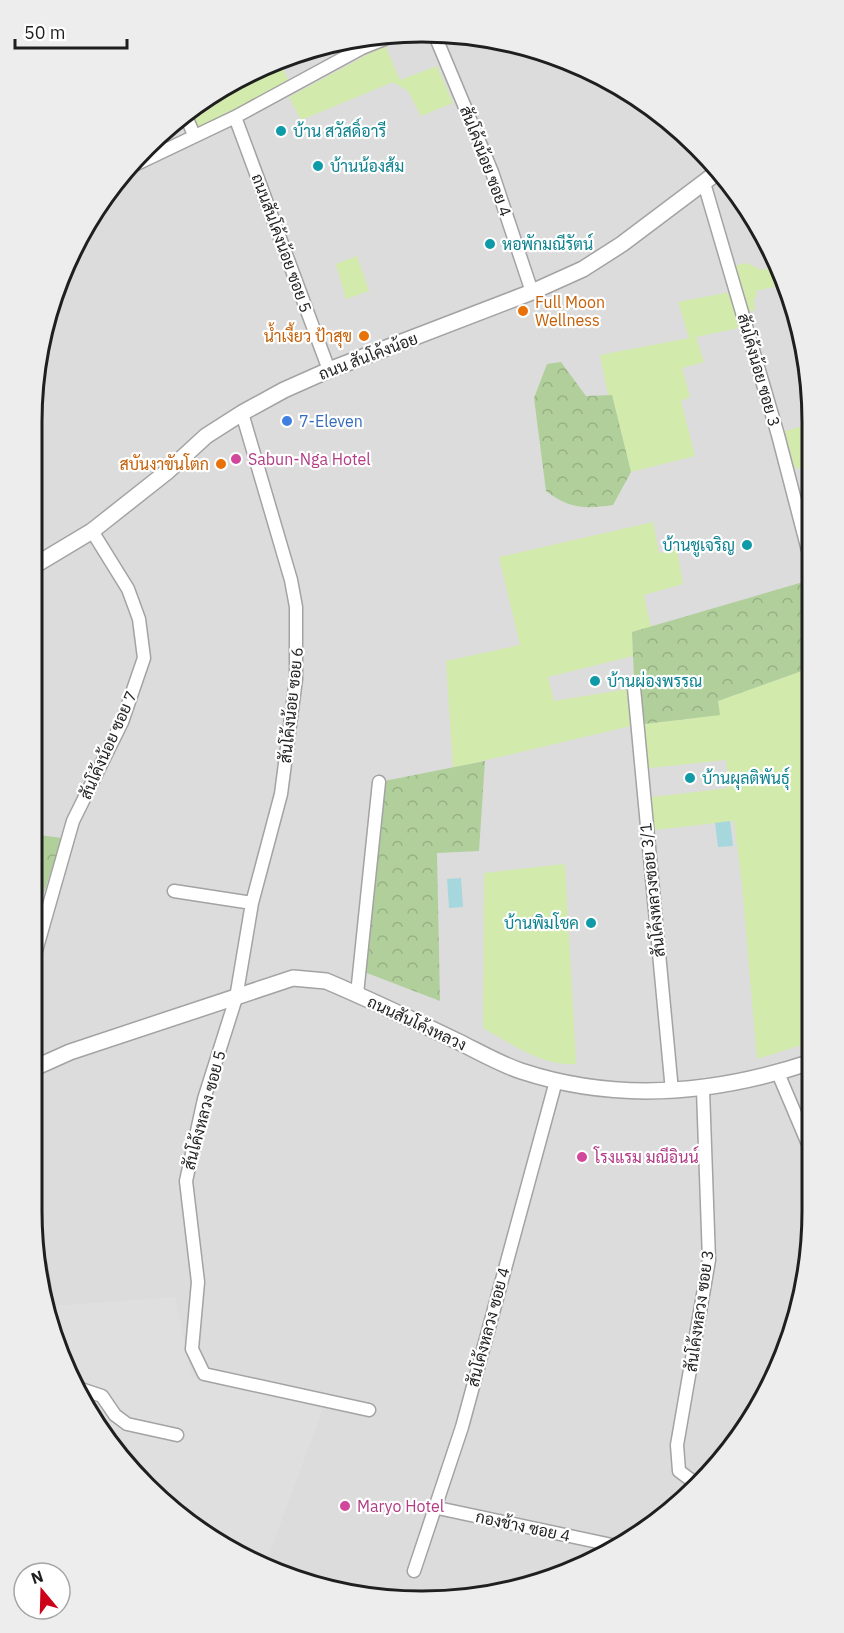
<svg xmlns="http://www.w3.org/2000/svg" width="844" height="1633" font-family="'IBM Plex Sans',Sarabun,sans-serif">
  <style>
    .residential { fill: #dddcdc }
    .grass { fill: #d2eaab }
    .forest { fill: url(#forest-crowns) }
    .parking { fill: #dfdfdf }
    .water { fill: #a5d7dd }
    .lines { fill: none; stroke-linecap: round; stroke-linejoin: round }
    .minor-casing { stroke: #a3a3a3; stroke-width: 15 }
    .tertiary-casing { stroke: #a3a3a3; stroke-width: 18 }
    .minor { stroke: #fff; stroke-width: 12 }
    .tertiary { stroke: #fff; stroke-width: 15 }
    .culture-dot { fill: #0f9aa8; stroke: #fff; stroke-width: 2 }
    .food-dot { fill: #e8710a; stroke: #fff; stroke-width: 2 }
    .shop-dot { fill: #3f7fe0; stroke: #fff; stroke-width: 2 }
    .hotel-dot { fill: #d1479c; stroke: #fff; stroke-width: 2 }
    .labels { text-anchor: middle; stroke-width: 4.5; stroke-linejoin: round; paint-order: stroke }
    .culture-label { font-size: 16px; fill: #0d838f; stroke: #fff; text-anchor: start }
    .street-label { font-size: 16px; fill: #1f1f1f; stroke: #fff }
    .food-label { font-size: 16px; fill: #c56008; stroke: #fff; text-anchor: end }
    .shop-label { font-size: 16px; fill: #366cbe; stroke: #fff; text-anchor: start }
    .hotel-label { font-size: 16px; fill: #b23c85; stroke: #fff; text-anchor: start }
    .rim { fill: none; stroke: #1f1f1f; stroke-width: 3 }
  </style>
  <defs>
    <pattern id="forest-crowns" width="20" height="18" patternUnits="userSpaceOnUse" patternTransform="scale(1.5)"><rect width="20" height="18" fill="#b0cf9a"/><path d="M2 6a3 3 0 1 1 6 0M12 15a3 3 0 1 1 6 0" fill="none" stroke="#97b184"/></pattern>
  </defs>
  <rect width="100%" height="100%" fill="#f0ebe5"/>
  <path class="residential" d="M448 32 523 45 595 72 679 128 732 185 783 273 809 371 812 1236 799 1312 772 1384 698 1487 572 1572 448 1601 321 1588 205 1536 112 1449 52 1337 32 1211V397L45 321 72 249 112 184 165 128 227 84 297 52 371 35Z"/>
  <path class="grass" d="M385 45 400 80 437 66 453 103 421 116 408 91 393 82 301 120 289 97Z
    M280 60 289 82 199 127 190 110 227 84Z
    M357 256 369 291 346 299 336 264Z
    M747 263 762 270 779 265 786 284 756 291 757 297 754 298 755 311H747L732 266Z
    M730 292 739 328 696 337 704 362 682 368 690 397 681 401 695 456 631 472 612 395H608L600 355 689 338 678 302Z
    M809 424V465L795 469 785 431Z
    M653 522 659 553 677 549 683 584 644 595 651 627 632 632 633 656 548 677 554 701 634 688 636 725 719 715 718 701 810 668 811 1042 757 1059 742 885 734 821 646 831 643 798 729 788 726 760 640 769 635 725 453 768 446 661 520 645 499 557Z
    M565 864 576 1064C542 1066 512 1044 483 1028L484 873Z"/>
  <path class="forest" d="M561 362 586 396 612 395 631 472 613 505C584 509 570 509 546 491L534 398 547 364Z
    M810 580V668L718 701 720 715 636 725 632 632Z
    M485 761 479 851 437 853 440 1001 359 970 379 782Z
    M32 834 62 838 39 908 32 907Z"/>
  <path class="parking" d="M175 1297 192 1377 323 1408 269 1555 239 1551 205 1536 112 1449 52 1337 51 1306Z"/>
  <path class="water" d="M730 821 733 846 718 847 715 823Z
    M461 878 463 907 449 908 447 879Z"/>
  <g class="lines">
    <defs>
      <path id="minor" d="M434 33 492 172 532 292
        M185 114 194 135
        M235 117 329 370
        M126 169 235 117 362 48 397 34
        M704 183 778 435 810 558
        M242 413 291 580 296 607V679L281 794 252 903 236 998 204 1099 186 1181 198 1282 192 1349 204 1374 369 1410
        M634 688 672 1091
        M174 891 252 903
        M32 965 73 821 122 722 144 658 139 619 128 589 92 531
        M357 994 379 782
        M778 1073 811 1151
        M40 1264 47 1304
        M81 1389 102 1396 115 1415 127 1424 177 1435
        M699 1486 679 1471 677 1445 709 1260 703 1090
        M433 1507 612 1545
        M414 1571 462 1427 556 1081"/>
      <path id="tertiary" d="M32 567 92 531 168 471 206 436 242 413 284 390 329 370 532 292 583 269 622 244 719 171
        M32 1069 70 1052 293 978 326 981C371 1000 415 1021 459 1042 479 1052 500 1064 521 1071 618 1103 716 1094 811 1062"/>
    </defs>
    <use href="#minor" class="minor-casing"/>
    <use href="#tertiary" class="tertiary-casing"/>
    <use href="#minor" class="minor"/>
    <use href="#tertiary" class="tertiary"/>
  </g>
  <g class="culture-dot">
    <circle cx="281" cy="131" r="6"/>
    <circle cx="318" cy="166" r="6"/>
    <circle cx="490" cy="244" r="6"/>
    <circle cx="747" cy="545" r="6"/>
    <circle cx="595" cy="681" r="6"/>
    <circle cx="690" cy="778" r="6"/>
    <circle cx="591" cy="923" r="6"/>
  </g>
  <g class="food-dot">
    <circle cx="523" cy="311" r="6"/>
    <circle cx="364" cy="336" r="6"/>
    <circle cx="221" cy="464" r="6"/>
  </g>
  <circle class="shop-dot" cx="287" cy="421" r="6"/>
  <g class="hotel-dot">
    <circle cx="236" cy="459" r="6"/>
    <circle cx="582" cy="1157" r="6"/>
    <circle cx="345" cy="1506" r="6"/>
  </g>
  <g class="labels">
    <g class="culture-label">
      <text x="293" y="137">บ้าน สวัสดิ์อารี</text>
      <text x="330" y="172">บ้านน้องส้ม</text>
      <text x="502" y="250">หอพักมณีรัตน์</text>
      <text x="735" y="551" text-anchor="end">บ้านชูเจริญ</text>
      <text x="607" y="687">บ้านผ่องพรรณ</text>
      <text x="702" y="784">บ้านผุลติพันธ์ุ</text>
      <text x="579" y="929" text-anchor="end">บ้านพิมโชค</text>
    </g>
    <g class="street-label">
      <text transform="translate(486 161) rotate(69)" y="6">สันโค้งน้อย ซอย 4</text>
      <text transform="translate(282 243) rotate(70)" y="6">ถนนสันโค้งน้อย ซอย 5</text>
      <text transform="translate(368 356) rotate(-21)" y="6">ถนน สันโค้งน้อย</text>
      <text transform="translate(759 370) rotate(74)" y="6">สันโค้งน้อย ซอย 3</text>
      <text transform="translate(291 705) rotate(-84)" y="6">สันโค้งน้อย ซอย 6</text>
      <text transform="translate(108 745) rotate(-66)" y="6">สันโค้งน้อย ซอย 7</text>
      <text transform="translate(652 890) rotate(-96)" y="6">สันโค้งหลวงซอย 3/1</text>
      <text transform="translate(417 1023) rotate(25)" y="6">ถนนสันโค้งหลวง</text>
      <text transform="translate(204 1110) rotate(-75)" y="6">สันโค้งหลวง ซอย 5</text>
      <text transform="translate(699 1311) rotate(-82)" y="6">สันโค้งหลวง ซอย 3</text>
      <text transform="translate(488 1327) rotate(-75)" y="6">สันโค้งหลวง ซอย 4</text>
      <text transform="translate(523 1526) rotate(12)" y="6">กองช้าง ซอย 4</text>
    </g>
    <g class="food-label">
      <text x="535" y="308" text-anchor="start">Full Moon<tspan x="535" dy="18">Wellness</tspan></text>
      <text x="352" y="342">น้ำเงี้ยว ป้าสุข</text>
      <text x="209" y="470">สบันงาขันโตก</text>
    </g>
    <g class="shop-label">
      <text x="299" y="427">7-Eleven</text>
    </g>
    <g class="hotel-label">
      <text x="248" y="465">Sabun-Nga Hotel</text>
      <text x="594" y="1163">โรงแรม มณีอินน์</text>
      <text x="357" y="1512">Maryo Hotel</text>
    </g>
  </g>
  <path d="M0 0H844V1633H0ZM422 42H422A380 380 0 0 1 802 422V1211A380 380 0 0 1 422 1591H422A380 380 0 0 1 42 1211V422A380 380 0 0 1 422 42Z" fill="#ededed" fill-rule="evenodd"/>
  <path class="rim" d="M422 42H422A380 380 0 0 1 802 422V1211A380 380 0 0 1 422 1591H422A380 380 0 0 1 42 1211V422A380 380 0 0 1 422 42Z"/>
  <g transform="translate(42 1591) rotate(341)"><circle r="28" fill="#ffffff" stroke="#a5a5a5" stroke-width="1.5"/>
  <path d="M0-4.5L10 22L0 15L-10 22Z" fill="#cd001a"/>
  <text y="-9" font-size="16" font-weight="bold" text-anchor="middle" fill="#1f1f1f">N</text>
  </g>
  <path d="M15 39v9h112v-9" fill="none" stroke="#1f1f1f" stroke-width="3"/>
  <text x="24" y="39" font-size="18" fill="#1f1f1f" stroke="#ffffff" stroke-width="4.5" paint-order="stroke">50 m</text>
</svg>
